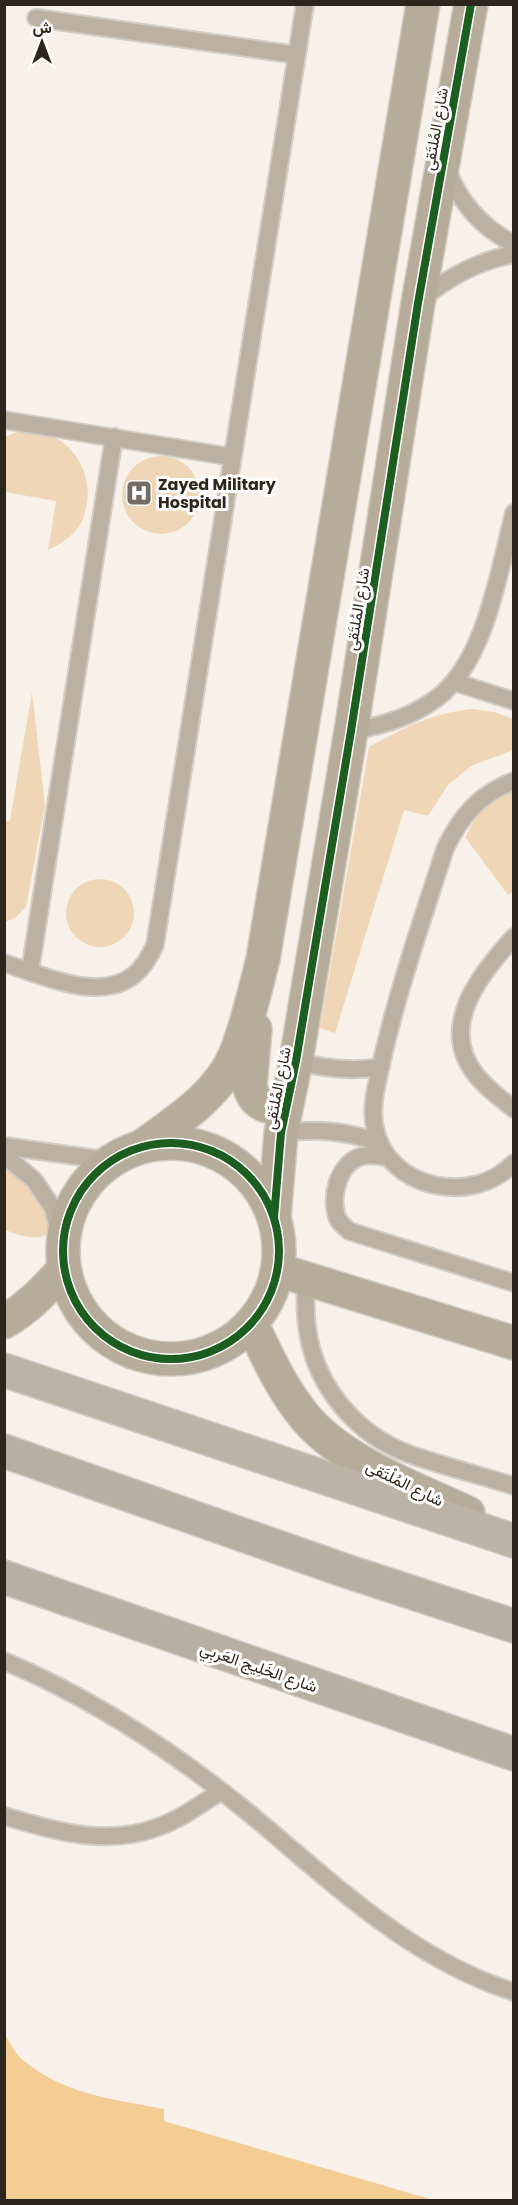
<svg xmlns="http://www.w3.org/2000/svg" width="518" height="2205" font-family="Poppins,Vazirmatn,sans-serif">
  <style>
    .green { fill: #eed6b6 }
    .water { fill: #f3cd94 }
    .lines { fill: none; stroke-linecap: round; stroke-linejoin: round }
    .lane-casing { stroke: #d2ccc5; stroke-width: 20 }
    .secondary-casing { stroke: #d2ccc5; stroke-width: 36 }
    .primary-casing { stroke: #d2ccc5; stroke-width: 36 }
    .highway-casing { stroke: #d2ccc5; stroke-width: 36 }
    .lane { stroke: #bbb0a1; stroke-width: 16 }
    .secondary { stroke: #b7ac9a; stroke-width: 33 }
    .primary { stroke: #bcb3a6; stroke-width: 33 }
    .highway { stroke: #b7afa2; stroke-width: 33 }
    .cycleway-casing { stroke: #fff; stroke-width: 11 }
    .cycleway { stroke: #1b5e20; stroke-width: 8 }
    .labels { text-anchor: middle; stroke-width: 6; stroke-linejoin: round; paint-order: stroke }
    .street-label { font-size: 16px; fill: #2d261d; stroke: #fff }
    .poi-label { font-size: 16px; font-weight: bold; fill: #2d261d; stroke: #fff; text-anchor: start }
  </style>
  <rect width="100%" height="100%" fill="#f7f1e9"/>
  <path class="green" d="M17 432C24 432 30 431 36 432 80 437 100 489 80 524 73 537 60 544 48 550L56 501 5 492V437Z
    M122 495a39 39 0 1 1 78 0a39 39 0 1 1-78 0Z
    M32 692 45 806 26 907 15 918 5 922V821H10Z
    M472 709 494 712 513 719V750L471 766 448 785 428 816 404 810 335 1033 320 1028 369 747C407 727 428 714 472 709Z
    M513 779V892L508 895 465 837 488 796Z
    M66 913a34 34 0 1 1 68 0a34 34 0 1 1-68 0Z
    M4 1163 50 1194 51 1232C36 1243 21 1235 5 1230Z"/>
  <path class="water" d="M5 2035C10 2043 16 2055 24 2061 66 2095 113 2099 164 2109V2121L433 2200H5Z"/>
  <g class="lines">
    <defs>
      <path id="lane" d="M36 18 297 55
        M447 168C458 201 482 228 514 244
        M421 300C448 277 478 261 514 254
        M4 420 232 457
        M454 682 514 701
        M351 731C382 726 412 717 437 698 486 661 499 570 514 513
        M514 781C479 794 460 817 445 849 422 921 397 992 381 1065 377 1085 370 1107 375 1128 381 1158 404 1178 434 1185 463 1191 492 1185 514 1163
        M514 937C481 973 437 1026 476 1075 486 1088 500 1098 514 1109
        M4 963C42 975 99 1003 134 975 144 967 150 956 155 945L305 4
        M30 971 114 437
        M296 1061C325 1069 351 1072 381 1067
        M281 1133C316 1128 345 1131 378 1142
        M4 1146 112 1161
        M4 1155 34 1180 53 1208 62 1243
        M387 1157C379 1156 370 1154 363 1156 338 1162 328 1200 339 1221 342 1225 346 1228 349 1231L514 1283
        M306 1279C305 1297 305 1315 308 1333 317 1388 357 1435 409 1454 443 1466 479 1475 514 1486
        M4 1661C92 1698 170 1749 244 1809 328 1878 407 1958 514 1992
        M4 1816C55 1831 106 1847 158 1827 181 1819 201 1804 221 1791"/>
      <path id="secondary" d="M255 1029 250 1088C256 1108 276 1113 289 1095
        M63 1251a108 108 0 1 1 216 0a108 108 0 1 1-216 0Z
        M141 1147C176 1122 220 1094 236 1053 248 1023 255 990 263 959L423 4
        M274 1218 281 1133 296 1061 351 731 418 303 471 4
        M278 1270 514 1343
        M4 1322C28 1308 45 1290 63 1270
        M252 1324C266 1354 280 1385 301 1412 337 1460 414 1488 468 1513"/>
      <path id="primary" d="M4 1370 514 1541"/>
      <path id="highway" d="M4 1451 343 1570 514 1626
        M4 1577 514 1754"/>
    </defs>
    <use href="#lane" class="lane-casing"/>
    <use href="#secondary" class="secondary-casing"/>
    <use href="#primary" class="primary-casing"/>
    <use href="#highway" class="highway-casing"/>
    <use href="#lane" class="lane"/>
    <use href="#secondary" class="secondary"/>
    <use href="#primary" class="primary"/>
    <use href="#highway" class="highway"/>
    <defs>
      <path id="cycleway" d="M63 1251a108 108 0 1 1 216 0a108 108 0 1 1-216 0Z
        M274 1218 281 1133 296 1061 351 731 418 303 471 4"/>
    </defs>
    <use href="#cycleway" class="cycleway-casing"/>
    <use href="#cycleway" class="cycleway"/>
  </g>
  <defs>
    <symbol id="hospital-square" viewBox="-11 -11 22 22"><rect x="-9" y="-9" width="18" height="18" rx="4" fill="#746d64" stroke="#fff"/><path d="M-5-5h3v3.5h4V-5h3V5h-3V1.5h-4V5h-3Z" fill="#fff"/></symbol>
  </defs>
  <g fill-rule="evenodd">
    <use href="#hospital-square" x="124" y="478" width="30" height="30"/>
  </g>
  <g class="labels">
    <g class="street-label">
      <text transform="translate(435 129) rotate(-80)" y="6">شارع المُلتَقى</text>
      <text transform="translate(357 609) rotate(-81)" y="6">شارع المُلتَقى</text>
      <text transform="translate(277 1088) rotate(-79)" y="6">شارع المُلتَقى</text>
      <text transform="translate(405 1483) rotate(26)" y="6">شارع المُلْتَقى</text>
      <text transform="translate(259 1667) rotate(19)" y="6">شارع الخَلِيج العَربِي</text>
    </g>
    <g class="poi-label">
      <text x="158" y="490">Zayed Military<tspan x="158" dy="18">Hospital</tspan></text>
    </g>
  </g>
  <rect width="518" height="2205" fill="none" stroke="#2d261d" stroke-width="12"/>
  <g transform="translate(42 42)" stroke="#ffffff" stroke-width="4.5" paint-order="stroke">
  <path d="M0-4.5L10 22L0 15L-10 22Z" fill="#2d261d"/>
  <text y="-9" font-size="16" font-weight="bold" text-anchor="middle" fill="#2d261d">ش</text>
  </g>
</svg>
